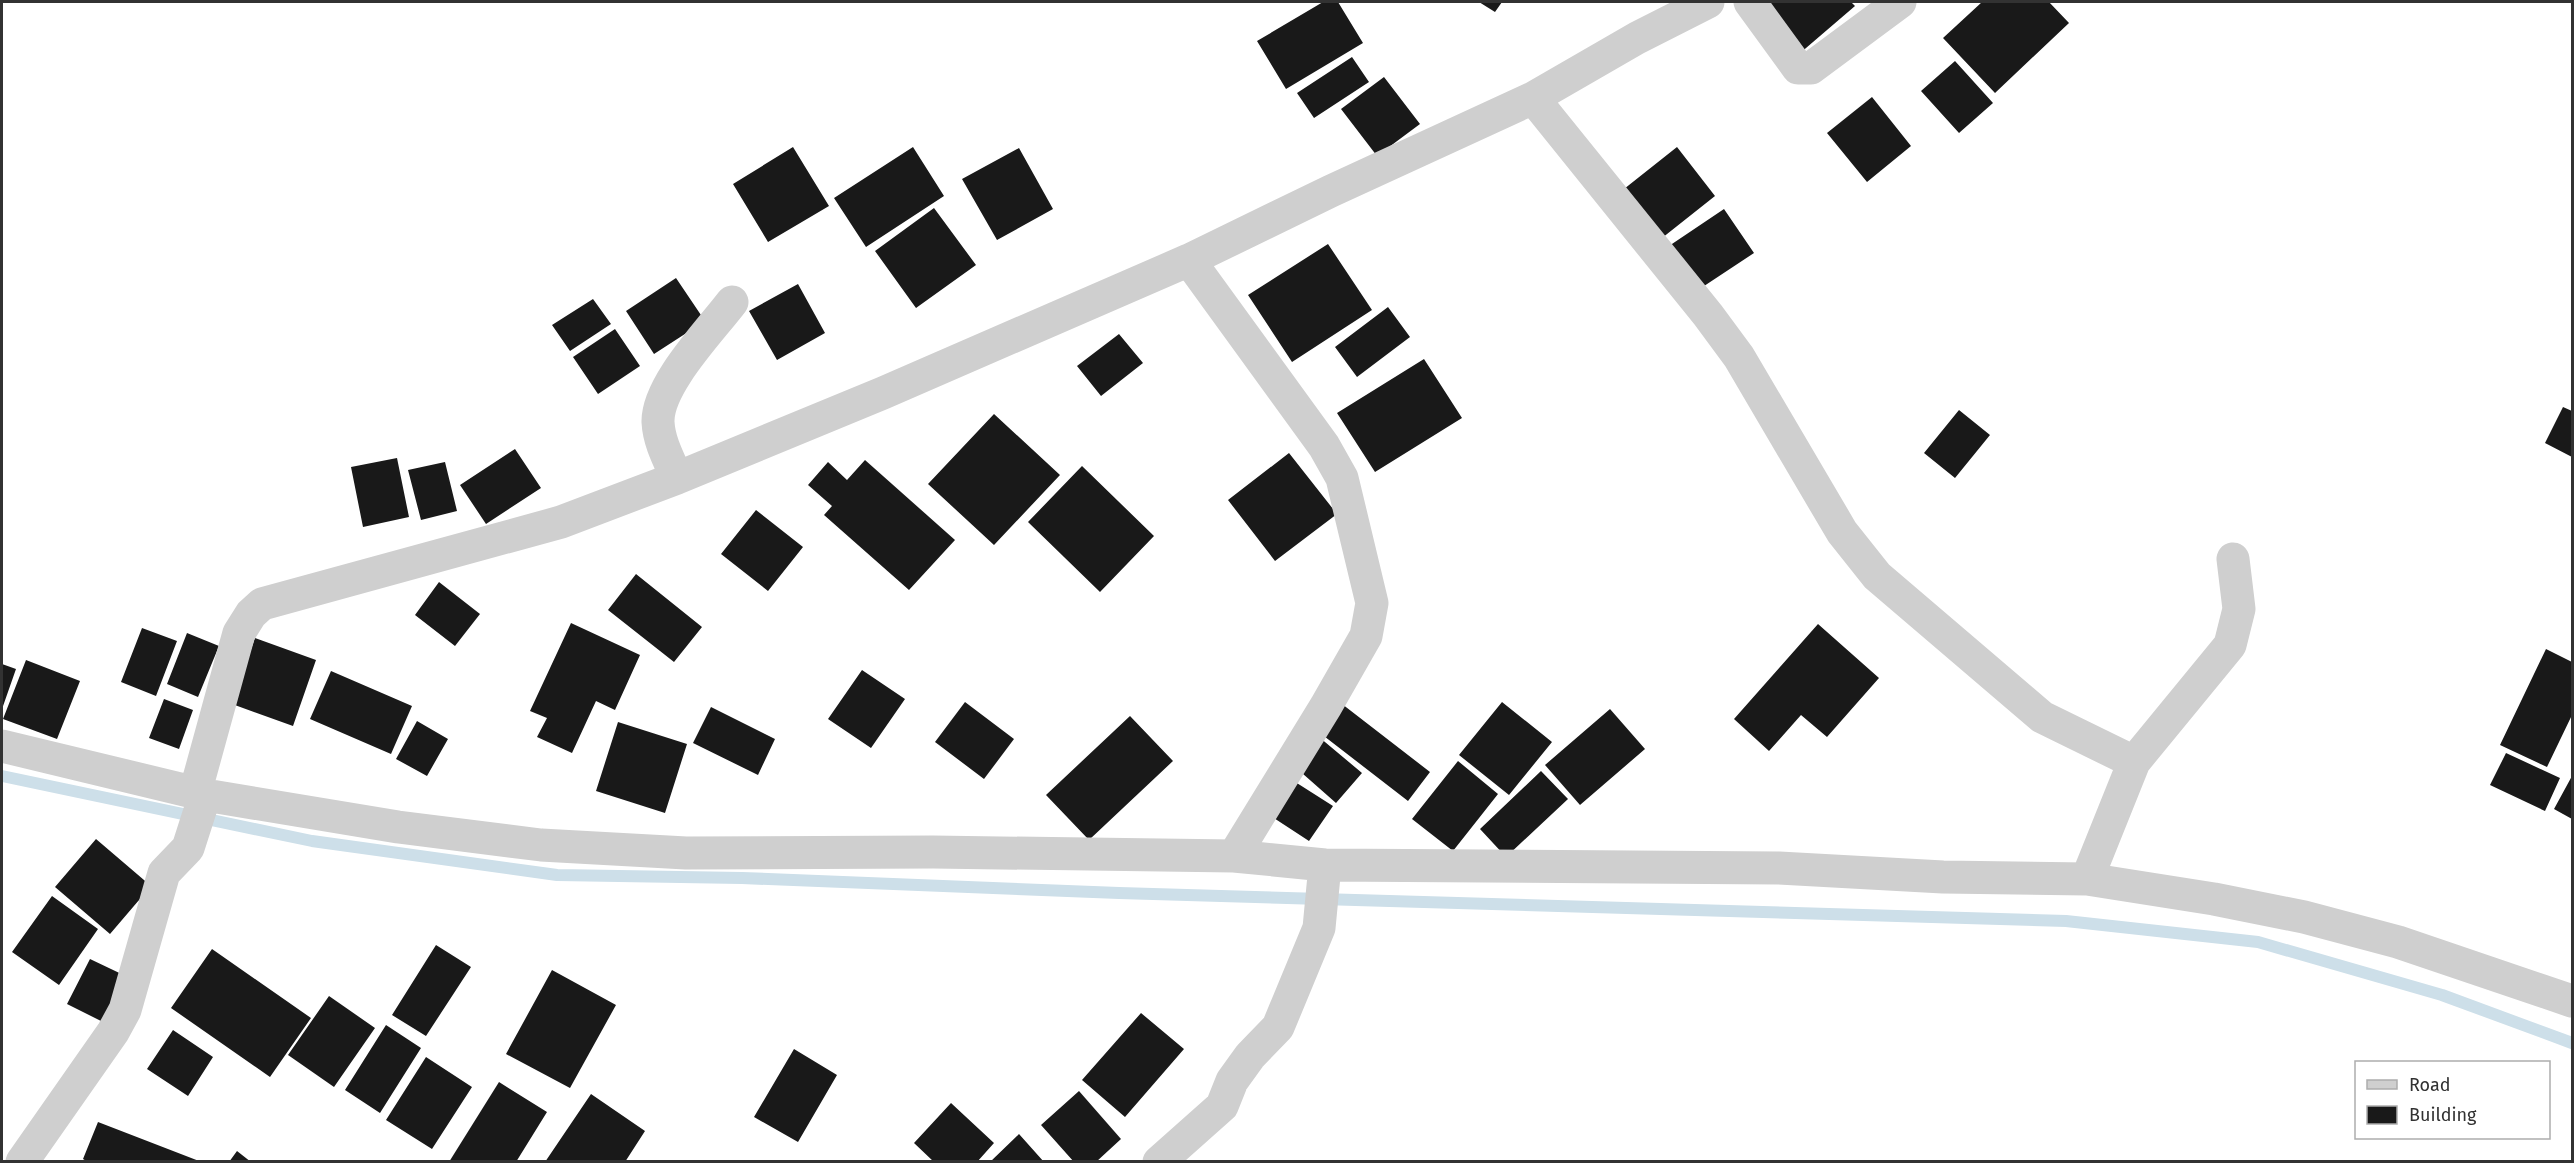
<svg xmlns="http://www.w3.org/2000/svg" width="2574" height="1163" font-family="'Fira Sans',sans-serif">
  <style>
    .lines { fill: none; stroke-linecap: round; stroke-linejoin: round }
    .stream { stroke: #cddfe9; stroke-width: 12 }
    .building { fill: #191919 }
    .minor { stroke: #cfcfcf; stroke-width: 33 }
  </style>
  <rect width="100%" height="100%" fill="#fff"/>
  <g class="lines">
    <path class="stream" d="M2 776 312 841 557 875 742 878 1119 893 2066 921 2258 942 2442 995 2572 1043"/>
  </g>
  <path class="building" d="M1323 2H1338L1363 43 1286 89 1257 41Z
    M1479 2H1502L1495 12Z
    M1754 2H1851L1855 6 1799 54Z
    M1982 2H2049L2069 23 1995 93 1943 38Z
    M1352 57 1369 82 1314 118 1297 93Z
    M1955 61 1993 103 1959 133 1921 91Z
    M1384 77 1420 124 1377 156 1341 109Z
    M1872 97 1911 146 1867 182 1827 133Z
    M793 147 829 206 768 242 733 184Z
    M913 147 944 196 866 247 834 198Z
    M1677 147 1715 196 1662 238 1624 189Z
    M1019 148 1053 209 997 240 962 179Z
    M934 208 976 265 916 308 875 251Z
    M1724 209 1754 253 1695 292 1666 248Z
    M1328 244 1372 310 1292 362 1248 295Z
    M676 278 705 321 654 354 626 311Z
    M798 284 825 333 777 360 749 311Z
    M593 299 611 324 570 351 552 325Z
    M1388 307 1410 337 1357 377 1335 347Z
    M615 329 640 366 598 394 573 357Z
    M1119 334 1143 363 1101 396 1077 366Z
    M1424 359 1462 418 1375 472 1337 413Z
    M2563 407 2572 411V457L2545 443Z
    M1959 410 1990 435 1955 478 1924 453Z
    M994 414 1060 475 994 545 928 484Z
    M515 449 541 488 486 524 460 485Z
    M1289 453 1337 514 1275 561 1228 500Z
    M397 458 409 517 363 527 351 467Z
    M865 460 955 540 909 590 824 515 832 506 808 485 828 462 847 480Z
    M445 462 457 511 421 520 408 470Z
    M1082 466 1154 536 1100 592 1028 522Z
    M756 510 803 547 768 591 721 554Z
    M636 574 702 627 674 662 608 610Z
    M439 582 480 614 455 646 415 615Z
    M571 623 640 655 615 710 596 701 572 753 537 737 547 718 530 711Z
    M1818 624 1879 678 1827 737 1801 715 1769 751 1734 719Z
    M142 628 177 641 156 696 121 682Z
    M187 633 219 646 198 697 167 684Z
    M255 638 316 660 293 726 232 704Z
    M2546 649 2572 662V715L2547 767 2500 745Z
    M26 660 80 681 57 739 3 719Z
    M2 664 16 669 2 709Z
    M862 670 905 699 871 748 828 719Z
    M331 671 412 706 391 754 310 719Z
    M164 699 193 710 179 749 149 738Z
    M965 702 1014 739 984 779 935 742Z
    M1502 702 1552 742 1509 795 1459 755Z
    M1342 704 1430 772 1408 801 1320 733Z
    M711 707 775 739 758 775 693 743Z
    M1610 709 1645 749 1580 805 1545 765Z
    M1130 716 1173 761 1089 840 1046 795Z
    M417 721 448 739 427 776 396 759Z
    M618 722 687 744 665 813 596 791Z
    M1319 737 1362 773 1336 803 1294 766Z
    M2506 753 2560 778 2545 811 2490 785Z
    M1458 761 1498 794 1453 851 1412 819Z
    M1541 771 1568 799 1506 857 1480 829Z
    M2572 776V819L2554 809Z
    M1289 778 1333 806 1309 841 1266 813Z
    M96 839 151 886 110 934 55 887Z
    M52 896 98 929 59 985 12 952Z
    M436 945 471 967 426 1036 392 1015Z
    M212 949 311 1018 270 1077 171 1008Z
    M90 959 132 979 109 1025 67 1004Z
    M552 970 616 1005 570 1088 506 1054Z
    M329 996 375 1028 334 1087 288 1055Z
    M1141 1013 1184 1049 1125 1117 1082 1080Z
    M386 1025 421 1048 380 1113 345 1090Z
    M173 1030 213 1057 188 1096 147 1069Z
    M794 1049 837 1075 798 1142 754 1117Z
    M426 1057 472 1087 432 1149 386 1120Z
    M499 1082 547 1112 516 1162H449Z
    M1079 1091 1121 1139 1096 1162H1074L1041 1125Z
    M591 1094 645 1131 625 1162H545Z
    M951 1103 994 1143 977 1162H934L914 1143Z
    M98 1122 199 1161V1162H88L83 1159Z
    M1019 1134 1044 1162H990Z
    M237 1151 251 1162H229Z"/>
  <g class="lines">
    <path class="minor" d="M1750 2 1798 68H1811L1900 2
      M1533 98 1708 315 1739 357 1842 532 1877 576 2042 717 2134 762
      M1189 260 1324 446 1342 478 1372 603 1366 636 1326 706 1234 856
      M677 478C669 460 659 442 658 422 657 385 710 331 732 302
      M2 746 205 795 398 827 541 845 686 853 933 852 1234 856 1325 865 1779 868 1943 877 2087 879 2214 899 2304 917 2398 942 2572 1001
      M195 793 239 633 251 614 262 604 561 522 677 478 883 393 1189 260 1331 191 1533 98 1637 38 1708 2
      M2087 879 2134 762 2230 645 2239 609 2233 559
      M22 1162 113 1032 125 1010 164 873 188 848 205 795
      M1159 1162 1222 1106 1232 1081 1250 1056 1278 1027 1319 928 1325 865"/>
  </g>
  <rect width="2574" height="1163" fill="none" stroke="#323232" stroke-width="6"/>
  <rect x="2355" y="1061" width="195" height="78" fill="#ffffff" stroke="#adadad" stroke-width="1.5"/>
  <rect x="2367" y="1080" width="30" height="9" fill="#cfcfcf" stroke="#adadad" stroke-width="1.5"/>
  <text x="2409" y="1091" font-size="18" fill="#323232">Road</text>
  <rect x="2367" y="1106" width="30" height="18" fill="#191919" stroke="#adadad" stroke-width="1.5"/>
  <text x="2409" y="1121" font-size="18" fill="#323232">Building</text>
</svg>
